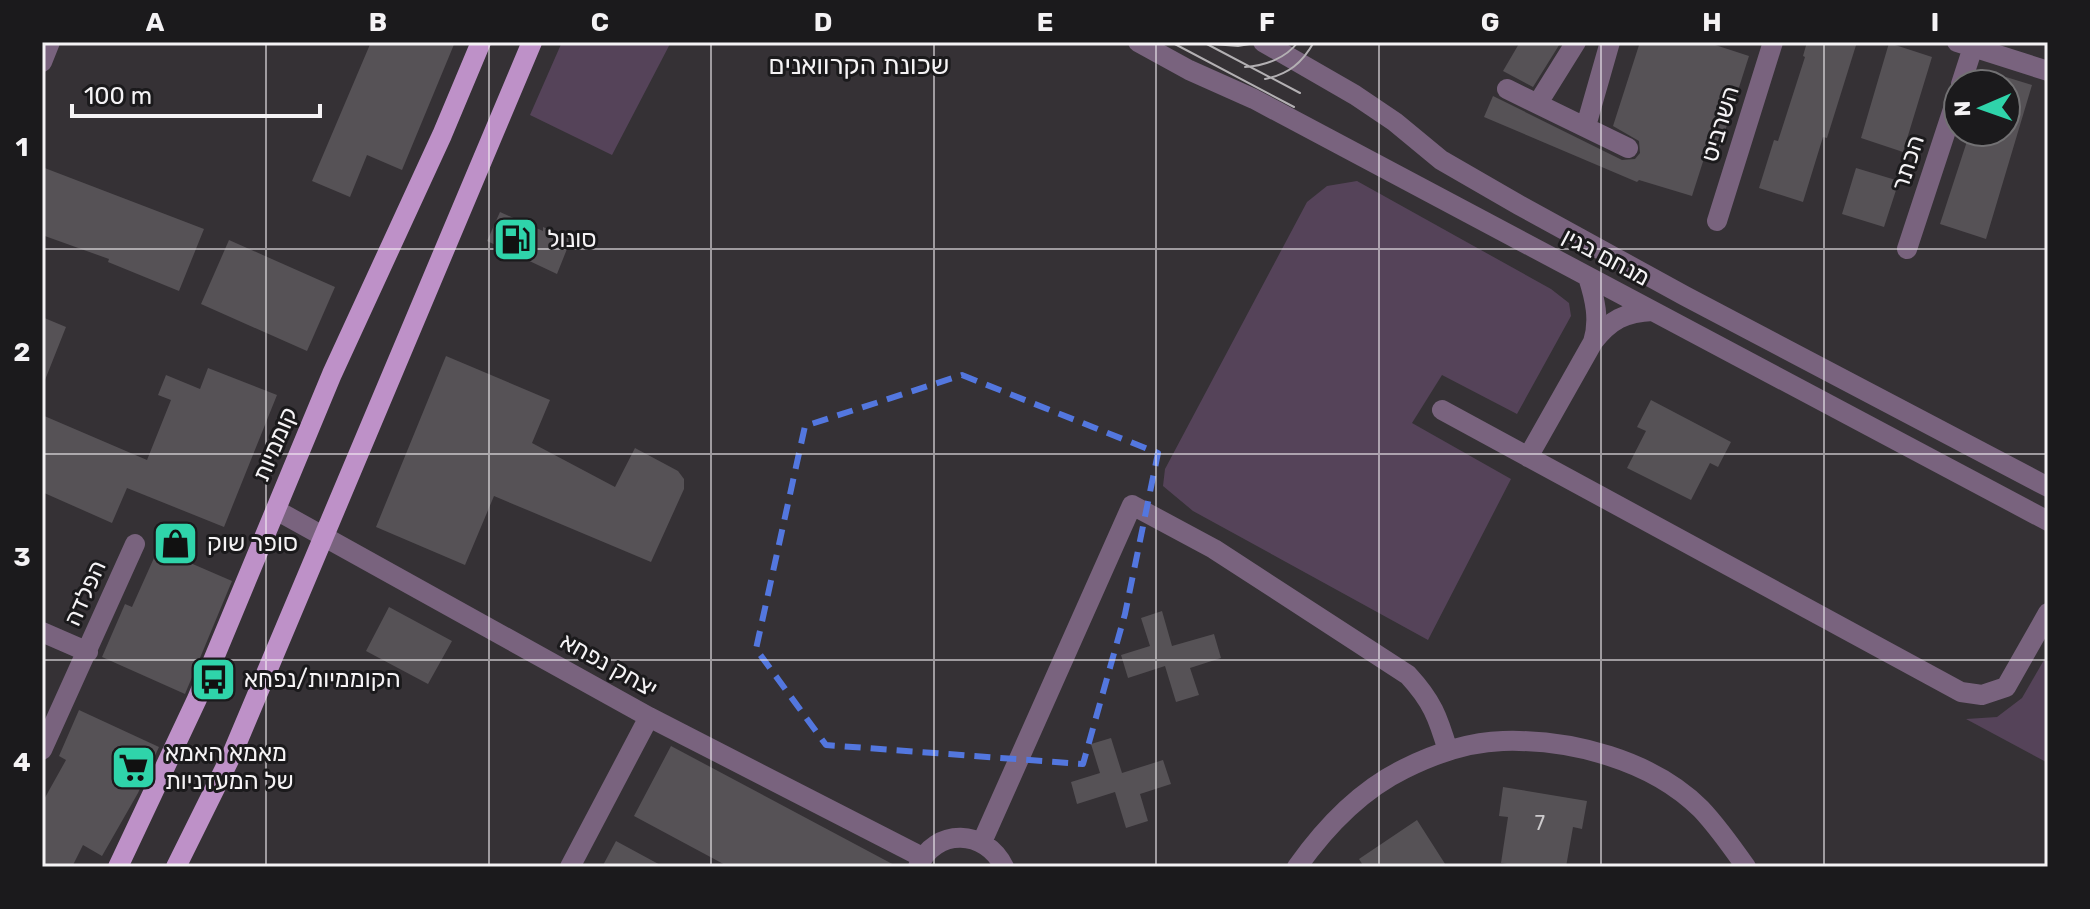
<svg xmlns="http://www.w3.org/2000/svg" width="2090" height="909" font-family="Rubik,'Noto Sans Hebrew',sans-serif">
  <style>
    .green { fill: #554359 }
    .building { fill: #565256 }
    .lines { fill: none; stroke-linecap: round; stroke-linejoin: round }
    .minor { stroke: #79637e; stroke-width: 20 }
    .major { stroke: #be91c8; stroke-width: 20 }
    .tram { stroke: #b3b0b3; stroke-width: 2 }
    .marked { fill: none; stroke: #5377df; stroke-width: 6; stroke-dasharray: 16 10; stroke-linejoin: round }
    .grid { fill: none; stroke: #f5f3f5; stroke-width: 2; stroke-opacity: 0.55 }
    .labels { text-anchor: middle; stroke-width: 6; stroke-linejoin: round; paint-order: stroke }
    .number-label { font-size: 20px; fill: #cdcbcd }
    .street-label { font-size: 24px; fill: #f5f3f5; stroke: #1b1a1c }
    .poi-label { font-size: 24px; fill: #f5f3f5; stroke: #1b1a1c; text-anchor: start }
    .neighbourhood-label { font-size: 26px; fill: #f5f3f5; stroke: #1b1a1c }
    .neatline { fill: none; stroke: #f5f3f5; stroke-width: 3 }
    .grid-label { font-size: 26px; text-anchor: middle; font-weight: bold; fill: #f5f3f5 }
  </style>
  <rect width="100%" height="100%" fill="#353135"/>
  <path class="green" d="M562 42H671L612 155 530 115Z
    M1357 181 1551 289 1569 303 1571 316 1517 414 1442 375 1412 423 1511 479 1428 640 1193 511 1163 486 1165 469 1307 202 1327 186Z
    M2048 653V763L1966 719 1997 717 2022 698Z"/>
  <path class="building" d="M371 42H455L402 170 367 155 350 197 312 181Z
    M1520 42H1561L1533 87 1503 71Z
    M1640 42H1706L1749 56 1719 150 1708 146 1692 196 1639 180 1637 182 1484 117 1493 96 1622 160 1635 159 1640 153 1639 141 1613 126Z
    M1807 42H1857L1827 138 1823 137 1803 202 1759 188 1774 140 1778 141 1805 57 1803 56Z
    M1889 43 1932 57 1903 152 1861 138Z
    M2006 77 2032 85 1986 239 1940 224 1970 132H1983L2006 139Z
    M42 167 204 229 179 291 108 262 109 259 42 235Z
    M1856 168 1899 181 1884 227 1842 214Z
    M500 212 543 231V227L571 239 557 274 487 241Z
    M229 240 335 287 307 351 201 304Z
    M42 317 66 327 43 385H42Z
    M446 356 550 400 532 443 615 487 635 448 678 471 684 479V489L651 562 494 496 465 565 376 527Z
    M208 368 277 395 224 527 127 488 112 523 42 492V415L147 460 171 400 158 395 166 375 200 389Z
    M1651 400 1731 442 1718 467 1710 463 1691 500 1627 468 1646 431 1637 427Z
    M158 549 232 581 185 694 102 657 125 604 132 607Z
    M389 607 452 641 428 684 366 651Z
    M1162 611 1172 646 1214 634 1221 658 1190 668 1199 695 1176 702 1165 666 1128 678 1121 655 1150 646 1141 618Z
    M79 710 159 747 138 793 102 856 83 845 72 867H42V803L66 760 59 756Z
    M1111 738 1122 773 1163 760 1171 784 1140 794 1148 821 1126 828 1115 792 1077 804 1071 782 1100 773 1091 744Z
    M671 746 898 867H729L634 816Z
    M1503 787 1587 801 1582 829 1573 827 1566 867H1525L1501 863 1508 817 1499 816Z
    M1417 820 1447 867H1364L1359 859Z
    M616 841 664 867H602Z"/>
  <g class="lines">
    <path class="minor" d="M1138 42 1189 70 1254 99 2048 521
      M1263 42 1355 95 1395 122 1441 160 1519 205 1685 296 2048 487
      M1957 42 2048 71
      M42 62 50 42
      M1961 84 1973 47
      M1507 89 1628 148
      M1538 103 1576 42
      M1586 126 1610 42
      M1717 221 1773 42
      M1907 249 1958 94
      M1588 277C1595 299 1600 320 1593 342
      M1442 410 1961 692 1982 695 2006 687 2048 613
      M1528 457 1593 342C1610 320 1625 312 1653 311
      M276 510 649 717 922 857
      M42 632 88 652
      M42 750 135 544
      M982 842 1132 505 1214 549 1408 675C1432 701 1438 717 1448 751
      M570 867 649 717
      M918 867C935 827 986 829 1004 867
      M1297 867C1324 829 1361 790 1404 769 1434 754 1470 742 1503 741 1571 739 1652 760 1701 809 1718 827 1732 847 1746 867"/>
    <path class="major" d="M118 867 197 699 332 374 442 135 481 42
      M176 867 233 752 532 42"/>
    <path class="tram" d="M1171 42 1294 107
      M1203 42 1300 93
      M1213 44 1238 46 1261 42
      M1245 67C1265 66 1286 58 1298 42
      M1265 79C1289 74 1302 63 1314 42"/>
  </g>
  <path class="marked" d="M962 375 1158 453 1125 614 1083 764 826 745 756 649 805 426Z"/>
  <path class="grid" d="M266 42V867M489 42V867M711 42V867M934 42V867M1156 42V867M1379 42V867M1601 42V867M1824 42V867M42 249H2048M42 454H2048M42 660H2048"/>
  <defs>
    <symbol id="fuel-square" viewBox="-11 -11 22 22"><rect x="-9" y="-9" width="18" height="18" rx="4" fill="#2fd4aa" stroke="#1b1a1c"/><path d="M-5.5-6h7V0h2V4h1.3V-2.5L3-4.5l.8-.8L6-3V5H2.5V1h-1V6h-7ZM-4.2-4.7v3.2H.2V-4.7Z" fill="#111"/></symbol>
    <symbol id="shop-square" viewBox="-11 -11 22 22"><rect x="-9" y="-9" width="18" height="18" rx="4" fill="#2fd4aa" stroke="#1b1a1c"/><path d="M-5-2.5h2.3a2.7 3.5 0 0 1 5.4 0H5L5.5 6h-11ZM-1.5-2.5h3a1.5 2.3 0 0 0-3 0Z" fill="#111"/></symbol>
    <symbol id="bus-square" viewBox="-11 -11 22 22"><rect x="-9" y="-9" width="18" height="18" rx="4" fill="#2fd4aa" stroke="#1b1a1c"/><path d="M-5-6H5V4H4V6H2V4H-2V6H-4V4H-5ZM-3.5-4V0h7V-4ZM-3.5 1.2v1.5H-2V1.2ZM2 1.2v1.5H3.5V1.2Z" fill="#111"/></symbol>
    <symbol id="supermarket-square" viewBox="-11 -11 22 22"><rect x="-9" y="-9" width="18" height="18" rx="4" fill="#2fd4aa" stroke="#1b1a1c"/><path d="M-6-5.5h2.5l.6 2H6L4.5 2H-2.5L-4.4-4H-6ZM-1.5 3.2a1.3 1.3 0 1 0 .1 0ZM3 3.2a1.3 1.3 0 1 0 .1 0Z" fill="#111"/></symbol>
  </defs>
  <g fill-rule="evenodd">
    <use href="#fuel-square" x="490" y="214" width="51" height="51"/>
    <use href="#shop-square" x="150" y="518" width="51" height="51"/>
    <use href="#bus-square" x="188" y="654" width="51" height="51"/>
    <use href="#supermarket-square" x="108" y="742" width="51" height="51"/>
  </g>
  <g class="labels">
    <g class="number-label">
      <text x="1540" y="830">7</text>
    </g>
    <g class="street-label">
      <text transform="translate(1720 124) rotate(-73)" y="8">השרביט</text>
      <text transform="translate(1908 163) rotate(-72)" y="8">הכתר</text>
      <text transform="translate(1606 257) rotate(28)" y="8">מנחם בגין</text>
      <text transform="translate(275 444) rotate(-67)" y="8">קוממיות</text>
      <text transform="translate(85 593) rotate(-66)" y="8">הפלדה</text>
      <text transform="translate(609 665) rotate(29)" y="8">יצחק נפחא</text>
    </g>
    <g class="poi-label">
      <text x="547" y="247">סונול</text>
      <text x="207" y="551">סופר שוק</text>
      <text x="244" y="687">הקוממיות/נפחא</text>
      <text x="165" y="761">מאמא האמא<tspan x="165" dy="28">של המעדניות</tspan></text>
    </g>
    <g class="neighbourhood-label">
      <text x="859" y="74">שכונת הקרוואנים</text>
    </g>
  </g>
  <rect width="2090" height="909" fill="none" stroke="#1b1a1c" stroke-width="88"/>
  <g transform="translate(1982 108) rotate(268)"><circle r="38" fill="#1b1a1c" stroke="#727173" stroke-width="2"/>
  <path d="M0-6L14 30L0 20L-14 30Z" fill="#2fd4aa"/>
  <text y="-12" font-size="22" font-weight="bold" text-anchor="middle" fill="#f5f3f5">N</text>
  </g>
  <path d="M72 104v12h248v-12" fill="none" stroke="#f5f3f5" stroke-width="4"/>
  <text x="84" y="104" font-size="24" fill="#f5f3f5" stroke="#1b1a1c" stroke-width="6" paint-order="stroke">100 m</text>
  <rect x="44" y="44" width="2002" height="821" class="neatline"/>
  <g class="grid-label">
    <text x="155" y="31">A</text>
    <text x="378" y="31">B</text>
    <text x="600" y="31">C</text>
    <text x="823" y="31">D</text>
    <text x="1045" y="31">E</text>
    <text x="1267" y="31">F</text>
    <text x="1490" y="31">G</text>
    <text x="1712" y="31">H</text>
    <text x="1935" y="31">I</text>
    <text x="22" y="156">1</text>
    <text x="22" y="361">2</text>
    <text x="22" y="566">3</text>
    <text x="22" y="771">4</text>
  </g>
</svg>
